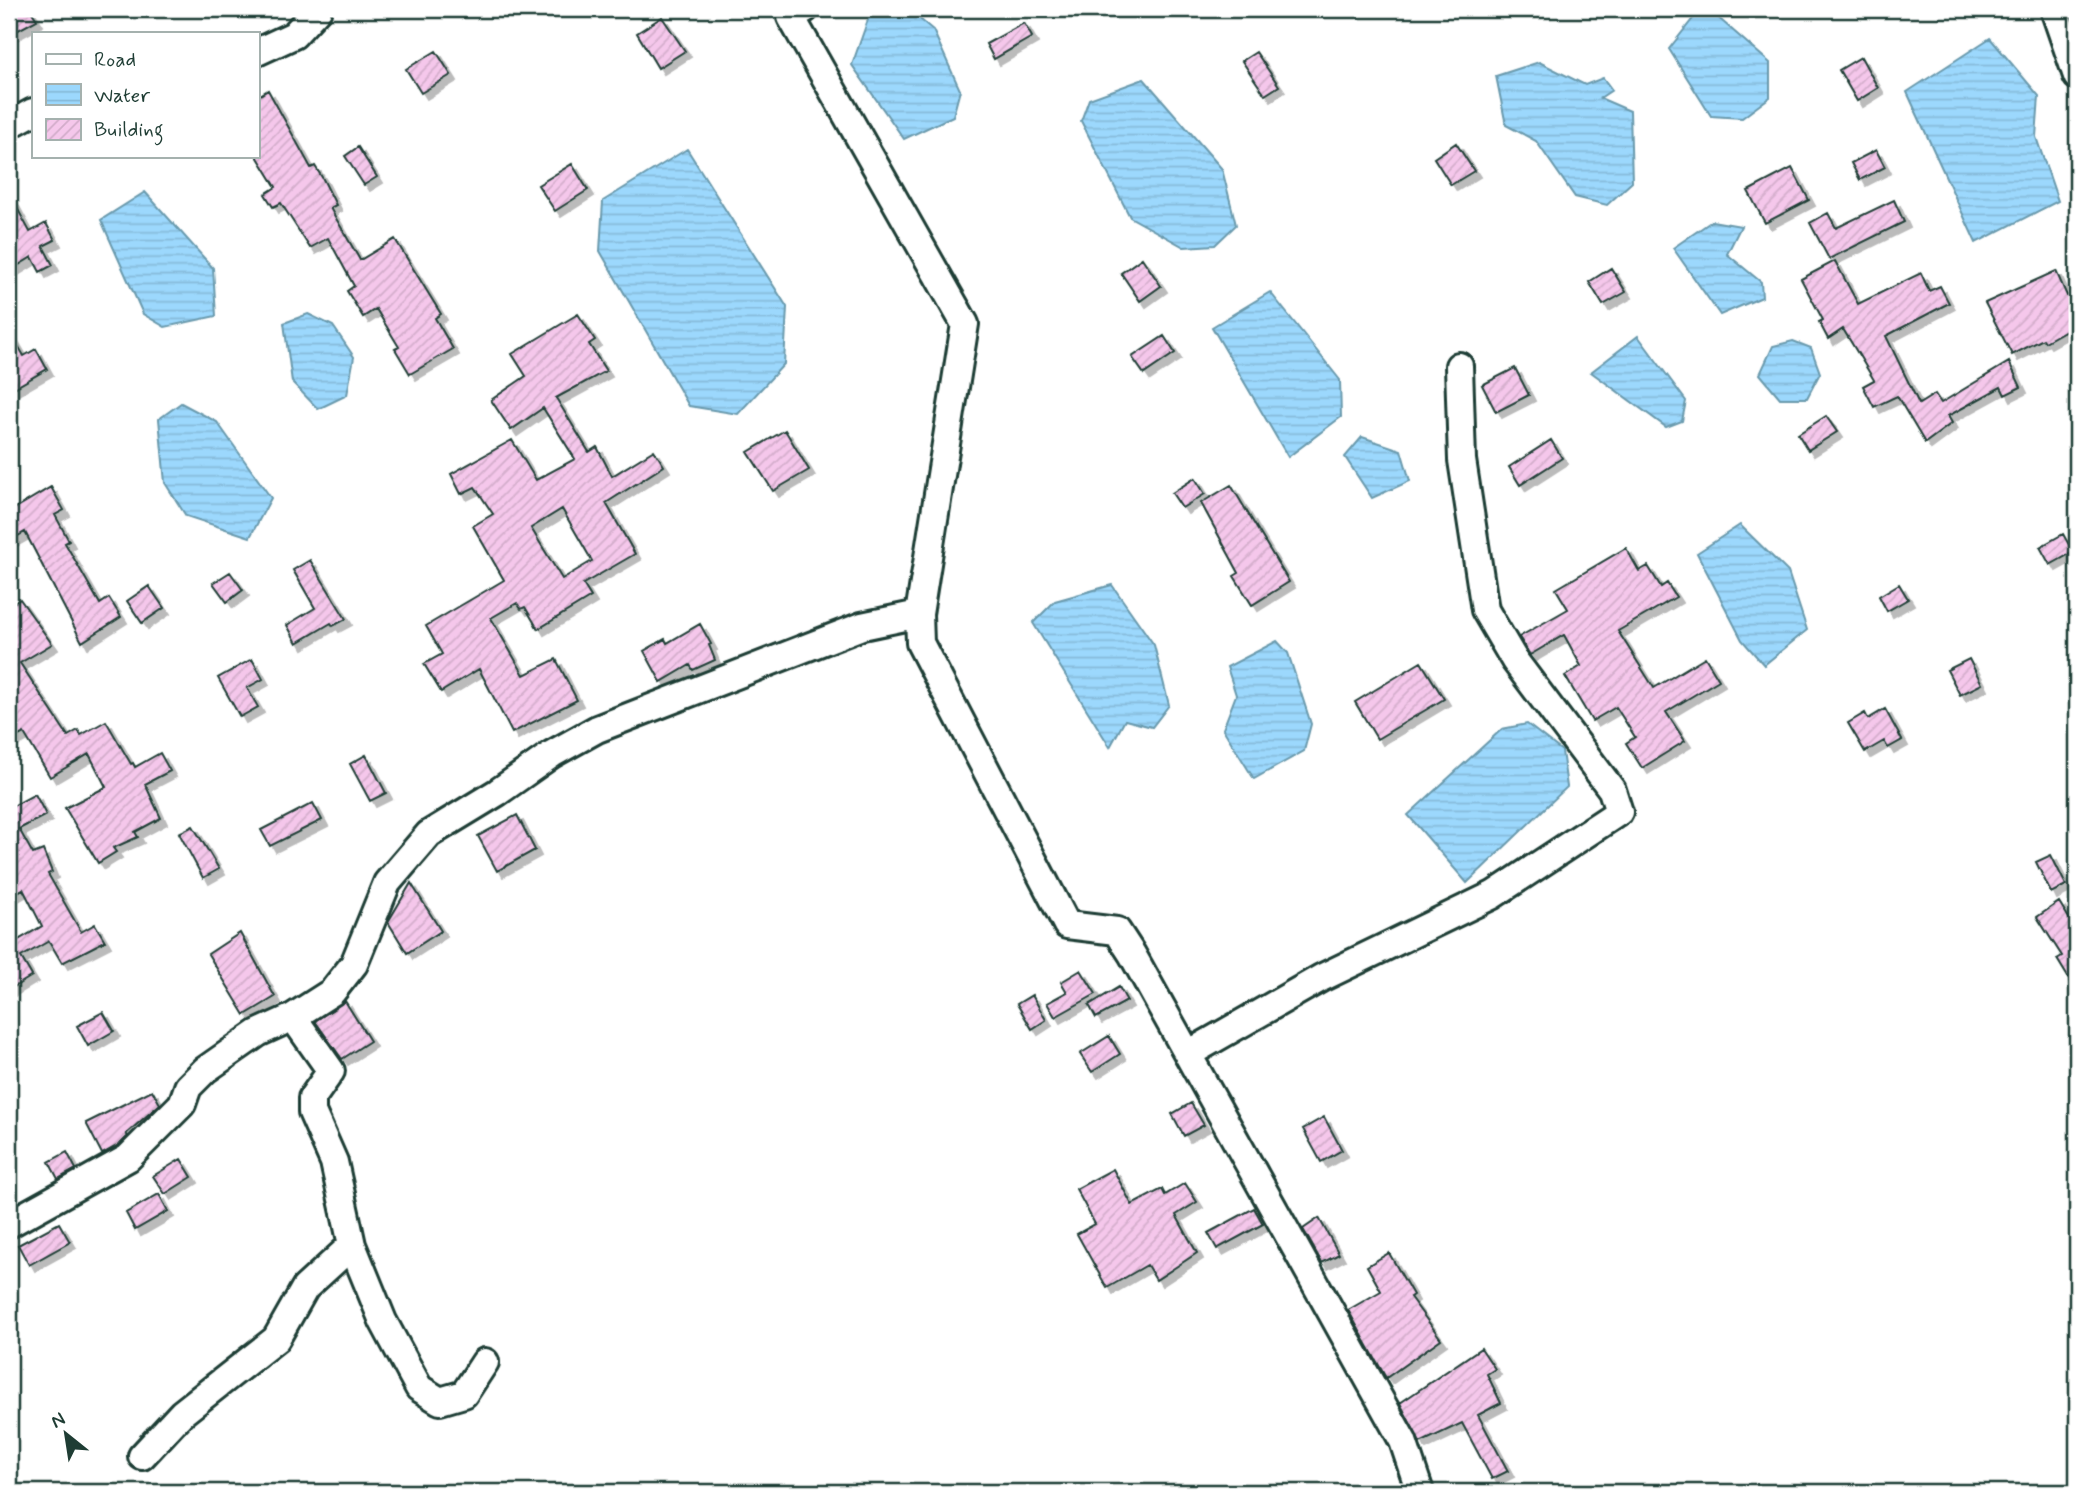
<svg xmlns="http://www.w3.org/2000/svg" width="2086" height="1501" font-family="Mynerve,sans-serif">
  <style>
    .water { fill: url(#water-rules); stroke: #6a9aad; stroke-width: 2 }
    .building { fill: url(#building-hatch); stroke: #1f3d34; stroke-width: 2; fill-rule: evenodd; filter: url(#shadow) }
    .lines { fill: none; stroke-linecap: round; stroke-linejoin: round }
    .minor-casing { stroke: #1f3d34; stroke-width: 32 }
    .minor { stroke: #fff; stroke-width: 26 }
  </style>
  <defs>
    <pattern id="water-rules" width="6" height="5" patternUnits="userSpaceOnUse" patternTransform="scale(1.75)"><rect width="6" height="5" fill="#9cd8fd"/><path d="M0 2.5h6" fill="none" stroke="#86bad9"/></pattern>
    <pattern id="building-hatch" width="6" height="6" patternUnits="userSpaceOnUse" patternTransform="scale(1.75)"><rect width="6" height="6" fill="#f5c7eb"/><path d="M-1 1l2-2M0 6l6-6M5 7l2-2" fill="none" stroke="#d2acca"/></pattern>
    <filter id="shadow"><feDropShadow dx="6" dy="6" stdDeviation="0" flood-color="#0004"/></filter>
  </defs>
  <rect width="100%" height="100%" fill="#fff"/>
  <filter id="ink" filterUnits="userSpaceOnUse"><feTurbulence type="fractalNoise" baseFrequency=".0143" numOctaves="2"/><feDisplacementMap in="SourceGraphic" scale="14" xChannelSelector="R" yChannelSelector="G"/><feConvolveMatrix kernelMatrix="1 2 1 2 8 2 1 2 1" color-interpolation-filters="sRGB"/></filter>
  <g filter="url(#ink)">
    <path class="water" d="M879 9H908L933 30 960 90 953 116 904 139 852 65 871 11Z
      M1714 14 1770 63V97L1742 118 1711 116 1669 49 1695 16Z
      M1990 38 2039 96 2036 137 2058 201 1976 243 1907 92Z
      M1539 62 1585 85 1603 78 1612 90 1600 98 1630 111 1632 182 1607 205 1575 197 1536 141 1506 125 1496 76Z
      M1144 79 1222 169 1236 225 1215 245 1184 247 1130 217 1081 121 1089 99Z
      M687 149 787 307 784 364 738 414 689 406 600 251 603 201Z
      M145 192 213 268 216 316 165 327 143 314 101 220Z
      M1712 221 1741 226 1727 254 1761 282 1762 297 1720 315 1673 248Z
      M1270 292 1340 380 1341 417 1288 457 1212 327Z
      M308 314 333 326 354 357 347 395 318 409 292 382 284 323Z
      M1638 336 1686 401 1682 421 1666 427 1591 372Z
      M1793 341 1811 348 1820 373 1807 398H1780L1760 374 1773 346Z
      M181 403 217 422 271 498 250 537 186 516 165 483 159 419Z
      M1362 437 1401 450 1410 481 1372 498 1345 457Z
      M1740 525 1788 572 1807 630 1764 665 1742 640 1697 553Z
      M1112 585 1154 645 1169 705 1152 727 1125 720 1110 747 1033 623 1055 601Z
      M1277 641 1288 653 1311 724 1304 751 1254 779 1223 729 1236 695 1227 667Z
      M1527 724 1562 751 1567 787 1467 883 1408 815 1502 729Z"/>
    <path class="building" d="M9 9H30L37 20 9 35Z
      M662 17 685 51 658 68 637 33Z
      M1024 23 1032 37 994 59 986 44Z
      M436 51 451 75 421 93 406 69Z
      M1256 52 1279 86 1265 95 1242 61Z
      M1861 57 1878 88 1857 101 1839 70Z
      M268 90 311 168 315 166 323 179 336 205 330 208 360 260 395 239 441 314 435 318 453 349 410 374 395 349 399 347 376 309 363 317 347 291 354 286 328 238 310 248 281 203 273 207 265 194 276 187 257 156V97Z
      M1456 143 1474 171 1451 185 1434 158Z
      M358 147 377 177 364 185 345 156Z
      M1876 150 1885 167 1860 180 1851 163Z
      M572 164 588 190 555 211 538 185Z
      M1792 168 1809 200 1765 223 1748 191Z
      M9 193 30 232 46 223 55 240 43 246 53 265 40 272 32 257 9 271Z
      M1894 200 1904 222 1829 259 1810 223 1828 213 1836 228Z
      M1142 258 1161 286 1140 301 1121 273Z
      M1835 261 1858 304 1921 273 1929 291 1940 286 1949 303 1886 336 1919 404 1935 394 1941 403 2009 362 2021 387 2005 395 2001 387 1948 416 1952 423 1925 443 1897 396 1874 407 1863 386 1874 380 1843 329 1828 339 1819 322 1823 320 1801 279Z
      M1611 268 1626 292 1603 305 1589 282Z
      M2056 271 2067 296 2077 291V324L2045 342 2043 339 2012 355 1985 303Z
      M578 314 595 340 589 344 606 371 556 398 589 452 597 447 612 476 654 450 664 466 606 503 635 554 583 584 591 597 538 629 525 607 521 609 517 603 491 618 524 675 556 659 577 700 512 733 479 669 441 692 424 664 442 654 426 626 504 580 473 526 493 514 475 487 461 494 451 474 512 440 536 480 575 459 543 408 511 430 491 400 526 376 512 354ZM562 509 592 561 562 579 531 528Z
      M9 330 24 356 36 349 47 369 9 391Z
      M1164 336 1175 353 1144 374 1132 357Z
      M1515 368 1529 395 1496 412 1482 385Z
      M1826 416 1837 432 1808 450 1798 434Z
      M785 430 809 470 773 491 748 452Z
      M1551 440 1562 458 1520 485 1509 467Z
      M1195 478 1205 494 1182 508 1172 493Z
      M1231 485 1289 582 1252 605 1234 576 1239 573 1201 503Z
      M51 487 64 510 55 515 69 541 65 543 100 604 109 598 121 617 82 642 25 532 9 541V512Z
      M2063 534 2073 552 2050 565 2040 547Z
      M1626 548 1639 571 1648 566 1661 587 1667 583 1676 597 1618 631 1654 688 1705 657 1719 680 1666 712 1685 741 1642 768 1626 743 1635 737 1616 707 1592 721 1565 676 1581 666 1564 635 1530 655 1519 637 1568 609 1556 589Z
      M310 560 346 619 333 626 331 623 297 643 287 625 315 608 293 570Z
      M230 572 243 590 227 602 213 583Z
      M1899 584 1908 599 1887 611 1879 596Z
      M149 586 164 608 142 623 127 601Z
      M20 599 52 644 20 663 68 736 78 730 81 735 106 721 131 764 133 763 135 767 160 753 170 771 145 784 161 818 135 832 138 837 113 848 116 852 98 863 65 808 106 787 89 754 50 777 24 733 9 741V606Z
      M700 624 711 644 709 645 715 660 693 670 690 665 661 682 644 651 665 639 667 643Z
      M252 659 263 679 247 688 258 707 240 717 218 678Z
      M1969 659 1982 684 1960 695 1947 670Z
      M1421 662 1444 699 1377 739 1355 702Z
      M1885 709 1902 740 1888 748 1884 741 1865 752 1848 723 1865 713 1868 719Z
      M366 755 386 793 370 801 350 764Z
      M35 794 46 815 19 829 33 854 43 850 52 872 48 874 81 932 95 924 105 941 62 963 49 941 21 957 32 976 9 990V935L13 943 42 926 23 889 9 897V808Z
      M313 803 322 820 270 846 261 830Z
      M517 815 535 850 497 871 478 836Z
      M193 826 219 869 203 878 179 833Z
      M2051 855 2066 885 2051 893 2036 862Z
      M411 883 441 931 407 953 388 922Z
      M2059 902 2077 931V992L2057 959 2062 956 2037 917Z
      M240 933 275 997 245 1015 208 954Z
      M1081 970 1096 994 1055 1017 1047 1003 1067 992 1061 982Z
      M1119 987 1127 1001 1096 1018 1089 1005Z
      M1032 995 1046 1020 1032 1029 1017 1004Z
      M345 1001 370 1041 342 1059 315 1021Z
      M103 1012 114 1031 88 1046 77 1026Z
      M1109 1036 1120 1054 1092 1072 1080 1054Z
      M152 1090 160 1104 126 1134 128 1136 120 1144 102 1154 86 1123Z
      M1191 1103 1204 1125 1184 1136 1172 1114Z
      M1324 1117 1342 1150 1321 1162 1303 1129Z
      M67 1152 76 1169 58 1179 49 1162Z
      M181 1159 192 1177 165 1194 153 1176Z
      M1113 1169 1132 1205 1162 1189 1165 1195 1185 1183 1197 1202 1176 1215 1197 1253 1156 1280 1147 1265 1107 1288 1077 1234 1095 1224 1076 1189Z
      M159 1194 168 1211 135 1230 126 1213Z
      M1254 1208 1263 1224 1217 1249 1208 1233Z
      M1319 1218 1339 1254 1322 1263 1303 1229Z
      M59 1223 70 1242 29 1265 18 1245Z
      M1389 1253 1413 1295 1410 1297 1441 1339 1386 1378 1348 1310 1381 1291 1367 1266Z
      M1481 1348 1495 1369 1487 1374 1501 1403 1478 1415 1508 1471 1492 1479 1462 1423 1420 1443 1400 1403Z"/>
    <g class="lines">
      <defs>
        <path id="minor" d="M805 9 791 17 965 324 919 614 920 643 1067 925 1117 931 1132 954 1403 1441 1420 1492
          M2054 9 2077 76
          M257 52 294 35 318 9
          M9 125 33 112
          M293 1017 331 1071 312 1098V1112L334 1162 352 1245 383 1321 419 1388 440 1401 464 1394 485 1362
          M1188 1054 1321 978 1493 895 1619 812 1612 790 1515 661 1485 610 1462 460 1459 366
          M9 1224 128 1158 182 1104 188 1087 205 1070 258 1033 293 1017 332 992 354 964 387 883 429 834 498 792 552 754 597 729 862 626 919 614
          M142 1456 182 1413 276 1339 305 1288 352 1245"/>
      </defs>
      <use href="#minor" class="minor-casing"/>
      <use href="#minor" class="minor"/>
    </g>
  </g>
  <rect width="2086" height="1501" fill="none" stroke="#fff" stroke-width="35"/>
  <rect x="18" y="18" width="2051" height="1466" fill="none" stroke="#1f3d34" stroke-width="2.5" filter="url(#ink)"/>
  <rect x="32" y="32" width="228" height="126" fill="#ffffff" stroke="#a5b1ae" stroke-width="2"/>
  <rect x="46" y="54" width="35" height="10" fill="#ffffff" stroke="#a5b1ae" stroke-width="2"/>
  <text x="94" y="66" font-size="21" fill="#1f3d34">Road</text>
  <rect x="46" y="84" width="35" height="21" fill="url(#water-rules)" stroke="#a5b1ae" stroke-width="2"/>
  <text x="94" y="102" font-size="21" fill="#1f3d34">Water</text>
  <rect x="46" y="119" width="35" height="21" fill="url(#building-hatch)" stroke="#a5b1ae" stroke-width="2"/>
  <text x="94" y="136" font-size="21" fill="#1f3d34">Building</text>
  <g transform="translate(66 1434) rotate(330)" stroke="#ffffff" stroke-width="5" paint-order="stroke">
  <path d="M0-5L12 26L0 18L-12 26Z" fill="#1f3d34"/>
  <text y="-10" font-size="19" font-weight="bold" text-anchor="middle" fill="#1f3d34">N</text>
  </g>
</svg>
